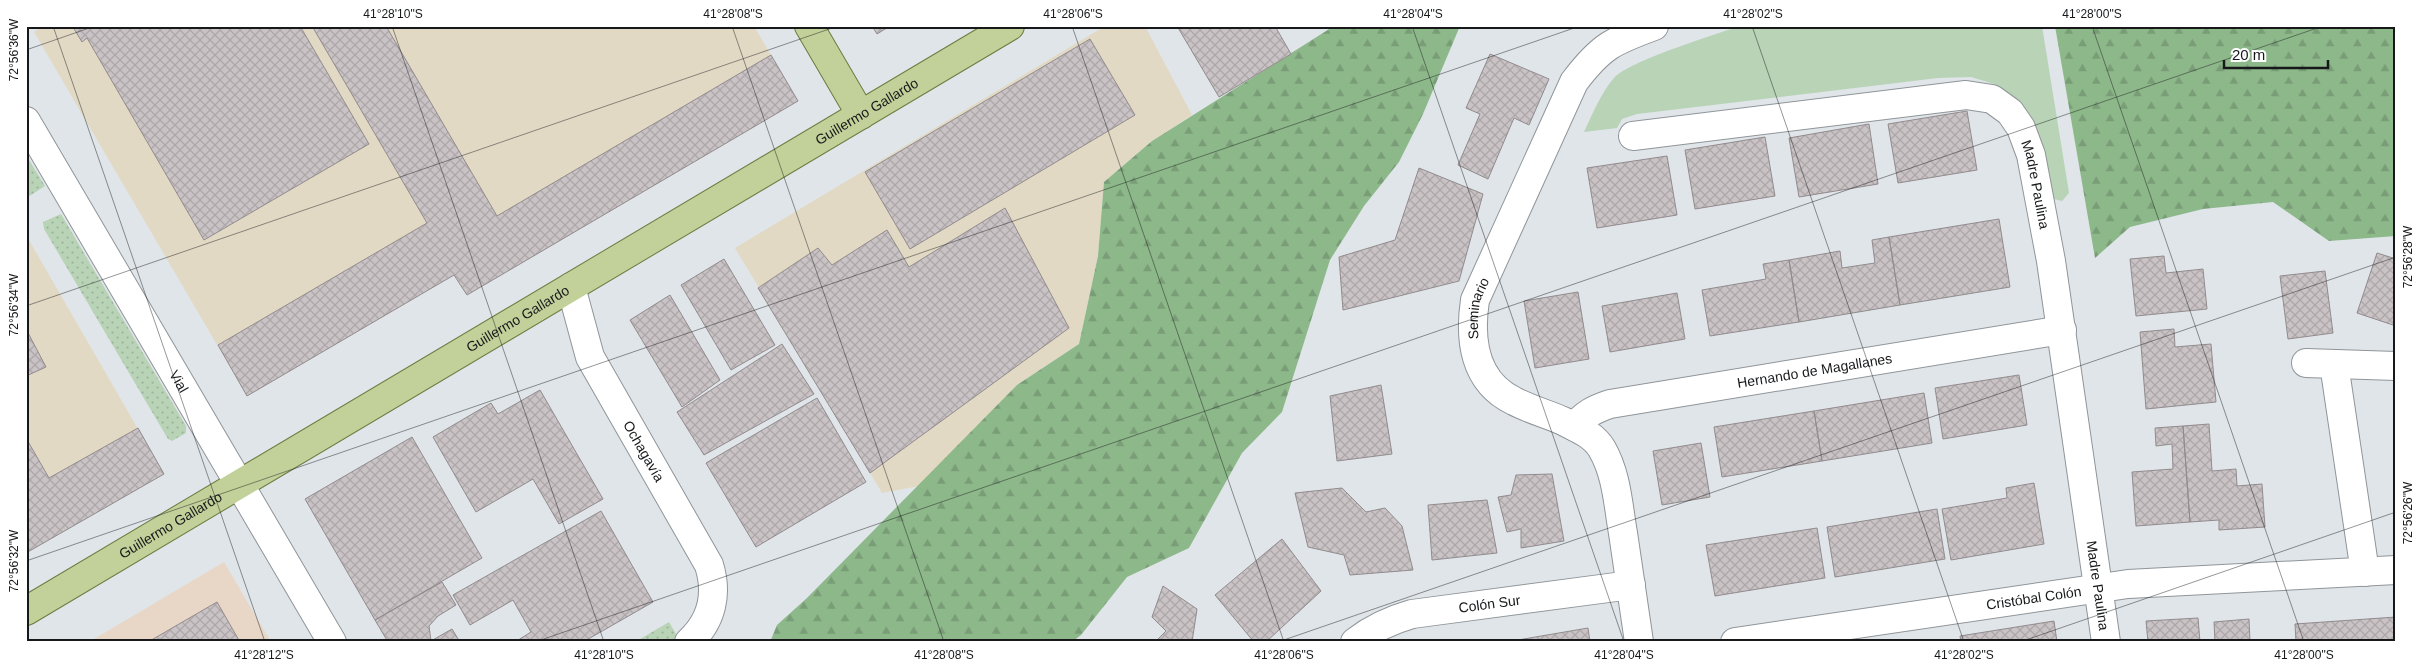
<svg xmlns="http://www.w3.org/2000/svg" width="2422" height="668" font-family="Helvetica,sans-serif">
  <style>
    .commercial { fill: #e8d7c6 }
    .education { fill: #e2d9c4 }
    .grass { fill: #b8d3b6 }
    .forest { fill: url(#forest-firs) }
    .garden { fill: url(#garden-dots) }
    .building { fill: url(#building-cross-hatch); stroke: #928b8d }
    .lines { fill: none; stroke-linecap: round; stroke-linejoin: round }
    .minor-casing { stroke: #909599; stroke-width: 30 }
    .major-casing { stroke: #6c7b40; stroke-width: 30 }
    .minor { stroke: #fff; stroke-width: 28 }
    .major { stroke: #c2d099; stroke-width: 28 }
    .ticks { fill: none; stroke: #16181a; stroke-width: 1; stroke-opacity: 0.45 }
    .labels { text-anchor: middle; stroke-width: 5; stroke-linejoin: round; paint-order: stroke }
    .street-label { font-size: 14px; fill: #16181a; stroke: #fff }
    .neatline { fill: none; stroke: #16181a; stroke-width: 2 }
    .ticks-label { font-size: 12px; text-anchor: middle; fill: #16181a }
  </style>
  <defs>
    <pattern id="forest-firs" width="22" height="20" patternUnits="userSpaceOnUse" patternTransform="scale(1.25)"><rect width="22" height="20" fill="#8db88a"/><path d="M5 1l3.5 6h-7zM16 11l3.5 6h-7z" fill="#799d76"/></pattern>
    <pattern id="garden-dots" width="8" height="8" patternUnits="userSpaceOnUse" patternTransform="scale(1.25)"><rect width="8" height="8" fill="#b8d3b6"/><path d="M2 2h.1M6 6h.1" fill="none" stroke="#9db49c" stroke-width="1.8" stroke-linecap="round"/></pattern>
    <pattern id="building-cross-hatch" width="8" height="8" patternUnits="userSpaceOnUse" patternTransform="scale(1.25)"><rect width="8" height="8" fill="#cac3c5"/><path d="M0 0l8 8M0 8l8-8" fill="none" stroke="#ada7a9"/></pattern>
  </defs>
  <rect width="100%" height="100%" fill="#dfe5e9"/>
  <path class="commercial" d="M224 562 271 642H89Z"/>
  <path class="education" d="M43 26H754L798 101 467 295 454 275 247 396 34 32Z
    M1105 26H1145L1192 115 1152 141 1104 182 1098 256 1079 344 1017 385 919 486 882 493 735 248Z
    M26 235 164 474 26 553Z"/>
  <path class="grass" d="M1740 26H2042L2069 193 2062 201 2050 198 2026 116 2013 97 1994 84 1971 77 1938 78 1637 114 1622 119 1617 128 1584 132C1593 113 1601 93 1614 78 1629 61 1714 35 1740 26Z"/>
  <path class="forest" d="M1334 26H1460L1423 114 1399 162 1364 206 1330 260 1282 412 1242 453 1189 548 1127 577 1081 635 1072 642H770L777 625 807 598 1017 385 1079 344 1098 256 1104 182 1152 141Z
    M2055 26H2396V236L2329 241 2273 202 2203 209 2130 227 2095 258Z"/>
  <path class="garden" d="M26 155 45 186 28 197H26Z
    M61 214 186 426V433L172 441 168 439 44 229 43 222Z
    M669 622 679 639 674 642H635Z"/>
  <path class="building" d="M300 26 369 144 204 240 87 38 82 42 73 27Z
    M312 26H386L497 216 771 55 798 101 467 295 454 275 247 396 218 345 427 223Z
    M872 26H890L877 34Z
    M1177 26H1275L1291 54 1219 97Z
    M1090 39 1135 115 910 249 865 172Z
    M1490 54 1549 79 1529 125 1514 118 1488 179 1458 165 1480 114 1466 108Z
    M1967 111 1977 170 1898 183 1888 124Z
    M1869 124 1878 184 1799 197 1789 138Z
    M1765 137 1775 196 1695 209 1685 150Z
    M1667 156 1677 215 1597 228 1587 168Z
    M1419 168 1483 194 1459 281 1343 310 1339 257 1395 240Z
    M1005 208 1069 328 870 473 758 288 818 248 832 265 887 230 909 267Z
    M1999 219 2010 287 1900 305 1889 237Z
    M1889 237 1900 305 1799 322 1789 260 1840 251 1842 268 1875 263 1872 240Z
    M2377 253 2396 259V326L2357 313Z
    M2164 256 2166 273 2203 269 2207 309 2136 316 2130 259Z
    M724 259 775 345 731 370 681 285Z
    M1789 260 1799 322 1710 336 1702 290 1766 279 1763 264Z
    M2325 271 2333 333 2288 339 2280 276Z
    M1578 292 1589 359 1535 368 1524 301Z
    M1677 293 1685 339 1610 352 1602 306Z
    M670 295 720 380 682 407 630 320Z
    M26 329 46 367 26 376Z
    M2174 329 2175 347 2211 344 2216 402 2146 409 2140 332Z
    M782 344 814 394 704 455 677 412Z
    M2019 375 2027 425 1943 439 1935 388Z
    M1381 385 1392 454 1337 461 1330 396Z
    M540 390 603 499 559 524 533 479 476 512 433 437 491 403 498 414Z
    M1924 393 1932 443 1822 461 1814 411Z
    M817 398 866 482 756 547 706 463Z
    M1814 411 1822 461 1722 477 1714 427Z
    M2209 424 2212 471 2236 469 2237 486 2262 484 2265 527 2219 530V520L2190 522 2183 426Z
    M2183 426 2190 522 2136 526 2132 472 2173 469 2172 444 2156 446 2155 428Z
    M138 428 164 474 26 553V438L49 478Z
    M412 437 482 558 375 620 305 499Z
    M1701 443 1710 497 1662 505 1653 451Z
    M1552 474 1564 541 1521 548V529L1507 532 1498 497 1511 495 1516 475Z
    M2034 483 2044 544 1951 560 1942 509 2007 498 2006 488Z
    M1342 488 1366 512 1385 508 1402 526 1413 570 1350 575 1344 555 1308 547 1295 493Z
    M1487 500 1497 553 1432 560 1428 505Z
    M1937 509 1945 559 1835 577 1827 527Z
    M601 511 653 602 583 642H515L531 632 513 600 470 625 453 595Z
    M1817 528 1825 578 1715 596 1706 545Z
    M1282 539 1321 591 1266 642H1254L1215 595Z
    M442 582 456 605 438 616 429 626 431 641 388 642 375 620Z
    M1163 586 1197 609 1192 642H1155L1166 631 1152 617Z
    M217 602 240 642H148Z
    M2396 617V642H2296L2295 624Z
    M2198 618 2200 642H2148L2146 621Z
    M2249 619 2250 642H2215L2214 622Z
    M2054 621 2057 642H1961L1960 636Z
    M1588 628 1590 642H1506Z
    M452 629 460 642H430L431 641Z"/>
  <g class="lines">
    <defs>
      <g id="minor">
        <path id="s1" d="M26 121 332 642"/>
        <path id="s2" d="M1633 136 1966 95 1992 99 2010 112 2021 128 2031 155 2051 261 2106 642"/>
        <path id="s3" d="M571 287 590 357 709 565C718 594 712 621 689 642"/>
        <path d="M2306 363 2396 366"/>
        <path d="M2334 364 2365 572"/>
        <path id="s4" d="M1575 427C1584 414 1595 409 1610 404L2062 330"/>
        <path id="s5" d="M1355 642C1373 628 1391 620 1412 614L1631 585"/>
        <path id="s6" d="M1639 642C1634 606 1628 569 1623 533 1618 505 1617 475 1602 449 1594 435 1577 428 1563 421 1547 414 1529 409 1514 401 1474 382 1469 340 1475 300L1574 82C1601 46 1613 41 1654 26"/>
        <path id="s7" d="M1735 642 2128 584 2396 570"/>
      </g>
      <g id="major">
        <path d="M809 26 861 115"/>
        <path id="s8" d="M26 611 1010 26"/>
      </g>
    </defs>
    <use href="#minor" class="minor-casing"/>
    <use href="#major" class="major-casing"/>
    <use href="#minor" class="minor"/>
    <use href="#major" class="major"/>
  </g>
  <path class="ticks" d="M53 26 265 642M392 26 604 642M732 26 944 642M1072 26 1284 642M1412 26 1624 642M1752 26 1964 642M2092 26 2304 642M26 50 95 26M26 306 838 26M26 561 1580 26M535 642 2323 26M1278 642 2396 257M2020 642 2396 512"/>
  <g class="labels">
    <g class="street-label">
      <text dy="5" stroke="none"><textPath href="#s8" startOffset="978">Guillermo Gallardo</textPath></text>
      <text dy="5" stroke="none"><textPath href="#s2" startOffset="462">Madre Paulina</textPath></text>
      <text dy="5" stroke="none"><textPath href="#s6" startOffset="408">Seminario</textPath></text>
      <text dy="5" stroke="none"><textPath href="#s8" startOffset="572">Guillermo Gallardo</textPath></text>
      <text dy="5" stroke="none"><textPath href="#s4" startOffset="250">Hernando de Magallanes</textPath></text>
      <text dy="5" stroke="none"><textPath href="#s1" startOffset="302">Vial</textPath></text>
      <text dy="5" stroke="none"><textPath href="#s3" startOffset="181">Ochagavía</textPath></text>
      <text dy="5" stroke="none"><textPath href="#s8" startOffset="168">Guillermo Gallardo</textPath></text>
      <text dy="5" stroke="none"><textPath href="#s2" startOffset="868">Madre Paulina</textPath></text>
      <text dy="5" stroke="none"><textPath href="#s7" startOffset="302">Cristóbal Colón</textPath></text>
      <text dy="5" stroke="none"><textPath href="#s5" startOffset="142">Colón Sur</textPath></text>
    </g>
  </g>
  <rect width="2422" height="668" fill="none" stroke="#ffffff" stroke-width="55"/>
  <path d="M2224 60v8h104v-8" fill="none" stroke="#16181a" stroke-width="2.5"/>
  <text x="2232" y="60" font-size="15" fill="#16181a" stroke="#ffffff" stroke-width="4" paint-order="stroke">20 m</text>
  <rect x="28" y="28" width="2366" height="612" class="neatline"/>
  <g class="ticks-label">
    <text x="393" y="18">41°28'10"S</text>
    <text x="733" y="18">41°28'08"S</text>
    <text x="1073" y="18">41°28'06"S</text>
    <text x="1413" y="18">41°28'04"S</text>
    <text x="1753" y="18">41°28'02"S</text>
    <text x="2092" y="18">41°28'00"S</text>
    <text transform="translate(14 50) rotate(-90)" y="4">72°56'36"W</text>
    <text transform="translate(2408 257) rotate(-90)" y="4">72°56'28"W</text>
    <text transform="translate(14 305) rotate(-90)" y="4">72°56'34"W</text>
    <text transform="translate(2408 513) rotate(-90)" y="4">72°56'26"W</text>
    <text transform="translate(14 561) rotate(-90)" y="4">72°56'32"W</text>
    <text x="264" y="659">41°28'12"S</text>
    <text x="604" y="659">41°28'10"S</text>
    <text x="944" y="659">41°28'08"S</text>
    <text x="1284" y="659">41°28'06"S</text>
    <text x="1624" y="659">41°28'04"S</text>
    <text x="1964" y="659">41°28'02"S</text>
    <text x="2304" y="659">41°28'00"S</text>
  </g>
</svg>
